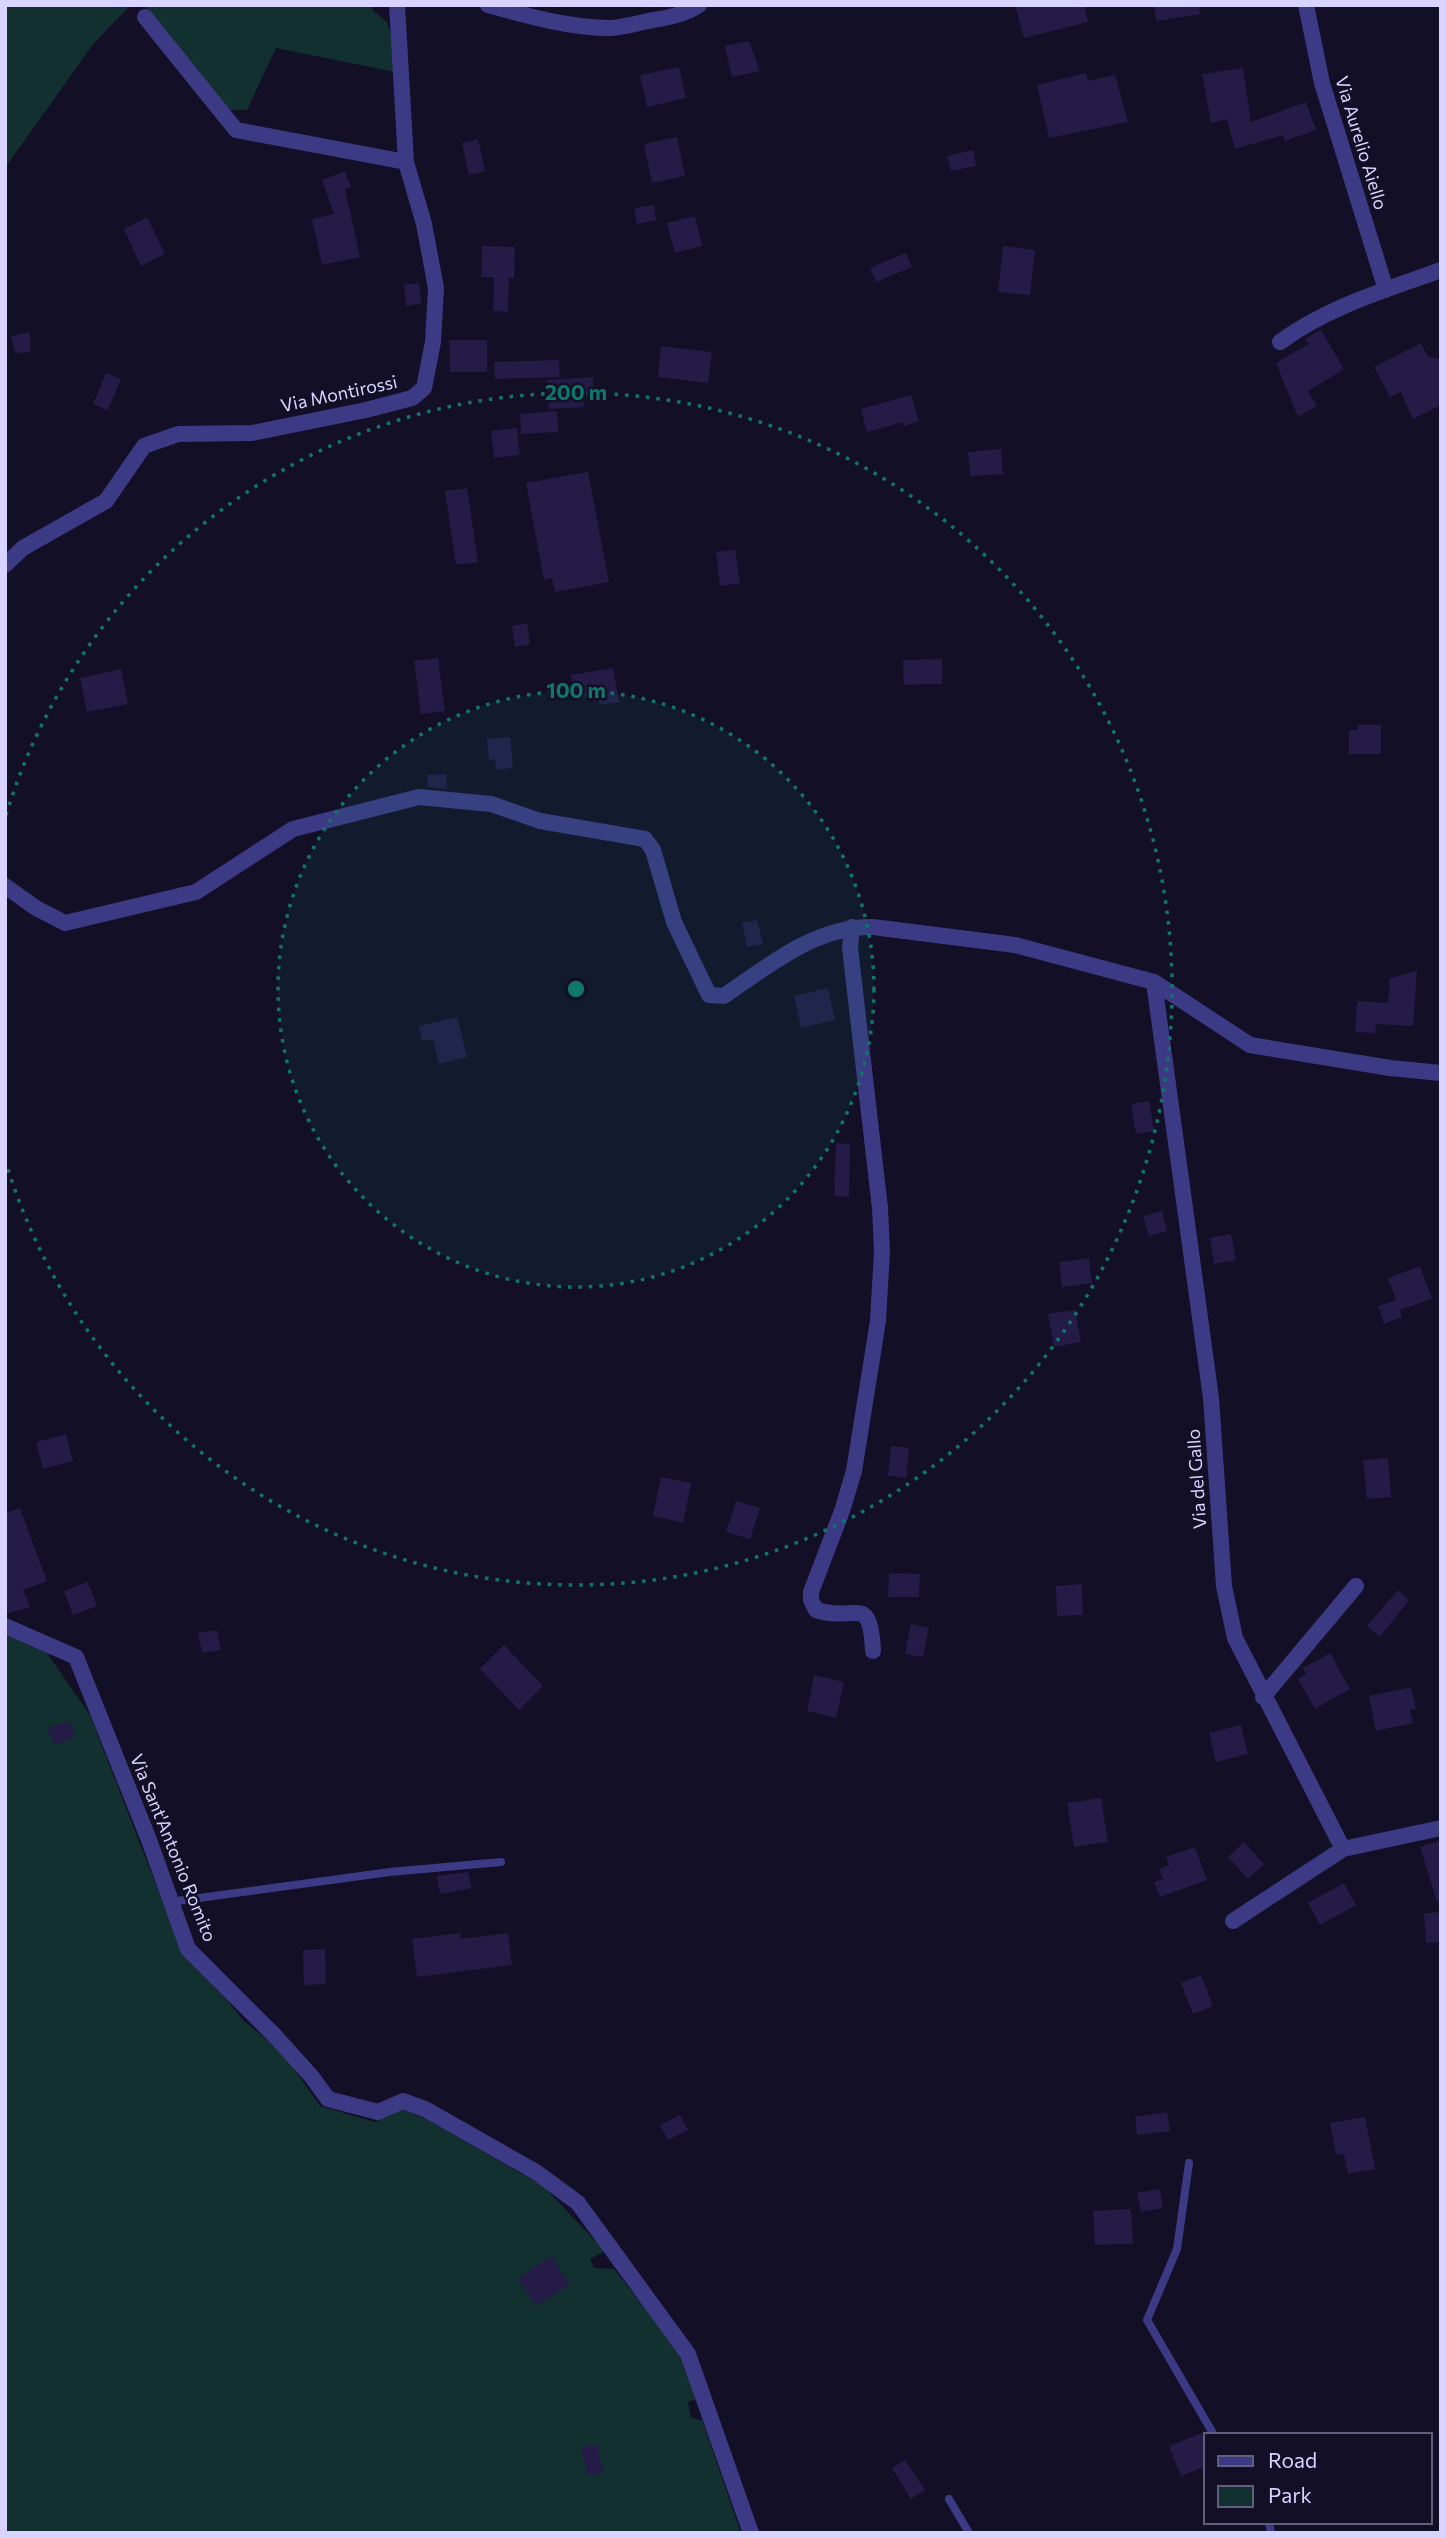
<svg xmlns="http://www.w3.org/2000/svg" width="1446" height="2538" font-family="Commissioner,sans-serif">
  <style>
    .green { fill: #12302f }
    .building { fill: #241b47 }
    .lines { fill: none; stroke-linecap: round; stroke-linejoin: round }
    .service { stroke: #3d3a85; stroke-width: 8 }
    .minor { stroke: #3d3a85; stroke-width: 16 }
    .ring { fill: none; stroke: #0f766e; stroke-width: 3.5; stroke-dasharray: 3.5 7 }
    .labels { text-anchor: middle; stroke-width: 5; stroke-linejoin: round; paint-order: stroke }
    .street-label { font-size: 18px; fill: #d9d4ff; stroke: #130f26 }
    .centre { fill: #0f766e; stroke: #130f26; stroke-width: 3.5 }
    .ring-label { font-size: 21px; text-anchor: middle; font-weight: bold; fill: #0f766e; stroke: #130f26; stroke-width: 5; stroke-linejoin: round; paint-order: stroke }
  </style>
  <rect width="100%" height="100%" fill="#130f26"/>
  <path class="green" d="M5 5H131L94 43 5 168Z
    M144 5H372L373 11 387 22 396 48 395 72 276 48 247 110H229Z
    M5 1635 47 1653 90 1715 182 1952 218 1988 243 2020 283 2053 320 2106 375 2122 398 2111 407 2110 428 2120 543 2186 605 2251 590 2259 594 2268 614 2269 683 2356 696 2399 688 2402 691 2418 702 2420 741 2533H5Z"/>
  <path class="building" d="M1015 5H1084L1088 22 1024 38Z
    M1154 5H1199L1200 14 1156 21Z
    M749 41 760 71 732 77 725 46Z
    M679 67 686 98 647 107 640 75Z
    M1243 68 1251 122 1306 102 1316 130 1285 141 1283 135 1235 149 1227 119 1211 123 1202 74Z
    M1086 73 1088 81 1115 75 1128 122 1049 138 1037 85Z
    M677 137 685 176 652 183 644 144Z
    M478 139 485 171 469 175 462 143Z
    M973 150 976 166 951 171 947 156Z
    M345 171 351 187 345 189 360 257 322 265 312 219 334 214 322 180Z
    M654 205 656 220 637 224 634 208Z
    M695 216 702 246 675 253 667 223Z
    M147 217 165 254 141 266 124 229Z
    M482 246 515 247 514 278H509L508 312 493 311 494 277H481Z
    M1003 246 1035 250 1030 295 998 292Z
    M906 253 912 267 876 282 870 268Z
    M419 283 422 303 406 306 404 285Z
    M1321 330 1344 369 1308 391 1317 406 1298 417 1276 363 1308 344 1305 339Z
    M30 332V352L15 353 11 336Z
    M449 340H487V372H450Z
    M1421 343 1428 357 1441 359V405L1413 419 1401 392 1390 397 1374 367Z
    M661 346 712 352 708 383 658 377Z
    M559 360 560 377 495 379 494 362Z
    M106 373 121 379 108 410 93 404Z
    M593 377 594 397H583L584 407 549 409 547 380Z
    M911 395 919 421 904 426 903 422 867 432 861 409Z
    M557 411 558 432 521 434 520 414Z
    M517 428 520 455 494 458 491 431Z
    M1001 449 1003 474 970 476 968 452Z
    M588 472 609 582 555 592 552 578 544 580 526 483Z
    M467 488 478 562 456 565 445 491Z
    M735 550 740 583 720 586 716 552Z
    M527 623 530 644 515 647 512 626Z
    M438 658 445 711 421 714 414 661Z
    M942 659V684L904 685 903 660Z
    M613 668 619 702 600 705 598 695 574 698 571 675Z
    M121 669 128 704 87 712 80 678Z
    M1358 725H1381V754H1349V730H1358Z
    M510 737 513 768 496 770 495 759 489 760 487 739Z
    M446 774 447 789 428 787 427 775Z
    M757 920 763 944 747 947 742 923Z
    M1417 971 1413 1026 1376 1024 1375 1033 1355 1032 1357 1001 1388 1003 1390 978Z
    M828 988 835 1020 801 1028 794 996Z
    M457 1017 467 1057 439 1064 433 1039 422 1041 419 1026Z
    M1149 1101 1154 1131 1136 1134 1131 1104Z
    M836 1143 850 1144 849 1197 834 1196Z
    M1162 1211 1167 1231 1149 1236 1143 1216Z
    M1231 1234 1236 1260 1214 1264 1210 1238Z
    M1089 1258 1092 1283 1062 1287 1059 1262Z
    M1420 1266 1432 1299 1400 1310 1402 1317 1384 1324 1378 1306 1396 1300 1388 1278Z
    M1075 1310 1081 1342 1054 1347 1048 1314Z
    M66 1434 73 1461 43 1469 36 1442Z
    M891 1446 909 1448 906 1478 888 1476Z
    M1388 1458 1391 1497 1367 1499 1363 1460Z
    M661 1477 691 1483 683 1523 653 1516Z
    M736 1501 760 1508 750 1539 726 1532Z
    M20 1508 47 1581 23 1590 30 1607 5 1614V1513Z
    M889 1573 920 1574 919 1597H888Z
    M88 1582 97 1606 73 1615 64 1591Z
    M1082 1584 1083 1615 1057 1616 1056 1586Z
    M1398 1590 1409 1600 1380 1637 1367 1626Z
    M911 1624 929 1628 923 1657 905 1654Z
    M217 1630 221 1650 202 1653 198 1633Z
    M504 1645 543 1686 519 1710 480 1669Z
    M1330 1653 1350 1689 1315 1709 1298 1679 1306 1674 1303 1668Z
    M814 1675 844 1682 836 1718 807 1711Z
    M1411 1687 1416 1709 1410 1710 1413 1723 1376 1731 1369 1696Z
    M70 1721 75 1738 54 1745 48 1728Z
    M1241 1725 1248 1754 1216 1762 1209 1733Z
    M1101 1798 1108 1842 1074 1847 1067 1803Z
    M1441 1840V1901L1437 1902 1420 1847Z
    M1244 1842 1264 1864 1248 1879 1228 1857Z
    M1195 1847 1207 1880 1160 1897 1154 1882 1163 1879 1159 1869 1169 1865 1166 1857Z
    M468 1872 472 1888 440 1894 437 1876Z
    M1344 1883 1356 1905 1320 1925 1308 1903Z
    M1441 1912V1942L1426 1943 1424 1913Z
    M460 1933 461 1939 508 1933 512 1965 417 1977 412 1939Z
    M325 1949 326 1984 304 1985 303 1950Z
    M1201 1975 1213 2006 1193 2014 1181 1983Z
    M1167 2112 1170 2131 1137 2135 1135 2117Z
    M680 2115 688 2130 668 2140 660 2125Z
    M1365 2117 1375 2169 1348 2174 1344 2154 1336 2155 1330 2123Z
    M1160 2189 1163 2208 1141 2212 1137 2193Z
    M1131 2209 1133 2244 1095 2245 1093 2211Z
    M552 2256 570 2284 536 2306 518 2278Z
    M1202 2433 1206 2443V2466L1181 2476 1169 2446Z
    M597 2444 604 2472 588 2476 581 2448Z
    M905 2460 925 2490 911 2499 892 2468Z"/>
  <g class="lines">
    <path class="service" d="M170 1902 390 1872 501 1862
      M1189 2163 1177 2249 1147 2320 1214 2435
      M949 2499 969 2533
      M1269 2522 1271 2533"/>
    <path class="minor" d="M488 5C528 16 569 28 611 28 623 27 636 24 648 21 666 18 684 15 699 5
      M1306 5 1322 83 1386 290
      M145 17 236 130 406 162
      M1280 342C1327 307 1386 290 1441 270
      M5 565 23 548 106 501 144 446 178 434 252 433 366 410 412 398 424 388 433 342 436 288 424 224 406 162 397 5
      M5 886 36 908 65 923 196 892 293 829 419 797 491 804 540 821 645 839 653 850 674 922 709 995 724 996C769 965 816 926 873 927L1015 945 1154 982 1250 1045 1390 1068 1441 1073
      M852 927 850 948 880 1208 882 1251 878 1321 854 1471 842 1511 811 1592V1600L816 1610C857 1623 870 1592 873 1651
      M1154 982 1211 1398 1224 1586 1235 1638 1343 1849 1441 1828
      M5 1626 76 1657 149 1840 188 1949 276 2037 312 2077 328 2099 378 2112 403 2101 425 2109 536 2172 578 2203 688 2354 751 2533
      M1263 1697 1356 1586
      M1233 1921 1343 1849"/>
  </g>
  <circle cx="576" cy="989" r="298" fill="#0f766e" fill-opacity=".12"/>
  <g class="ring">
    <circle cx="576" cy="989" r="298"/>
    <path d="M6 815A596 596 0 1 1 6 1163"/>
  </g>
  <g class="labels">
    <g class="street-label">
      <text transform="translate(1361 143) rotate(73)" y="6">Via Aurelio Aiello</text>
      <text transform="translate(339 394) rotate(-12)" y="6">Via Montirossi</text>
      <text transform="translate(1197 1479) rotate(-94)" y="6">Via del Gallo</text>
      <text transform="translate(173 1848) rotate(68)" y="6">Via Sant'Antonio Romito</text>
    </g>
  </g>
  <circle cx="576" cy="989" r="10" class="centre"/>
  <g class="ring-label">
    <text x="576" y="400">200 m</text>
    <text x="576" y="698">100 m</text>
  </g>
  <rect width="1446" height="2538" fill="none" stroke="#d9d4ff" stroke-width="14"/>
  <rect x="1204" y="2433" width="228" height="91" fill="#130f26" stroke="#625e7d" stroke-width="2"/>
  <rect x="1218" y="2456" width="35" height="10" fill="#3d3a85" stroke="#625e7d" stroke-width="2"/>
  <text x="1268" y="2468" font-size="21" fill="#d9d4ff">Road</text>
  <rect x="1218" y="2486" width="35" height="21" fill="#12302f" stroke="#625e7d" stroke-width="2"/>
  <text x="1268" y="2503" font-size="21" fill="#d9d4ff">Park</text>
</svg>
